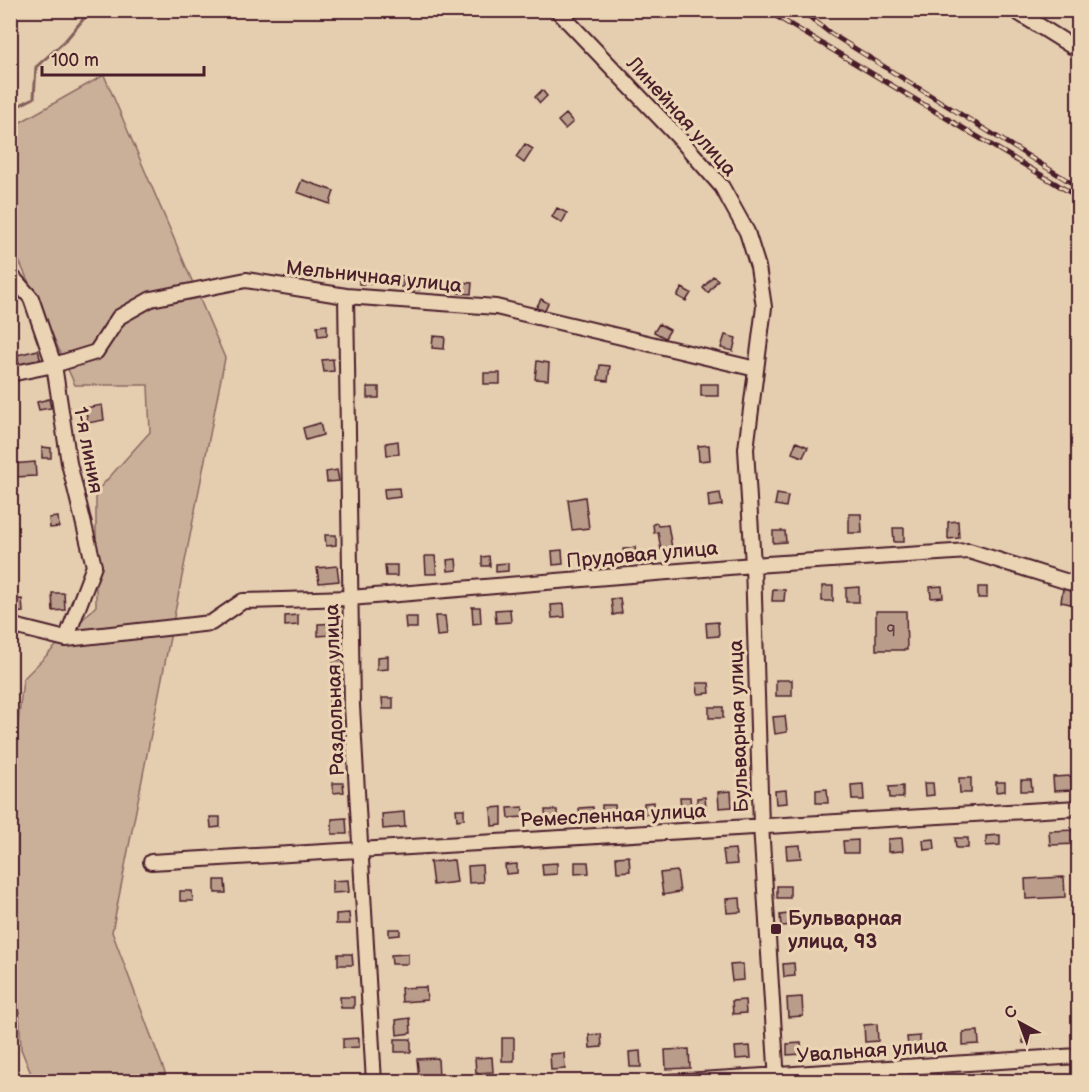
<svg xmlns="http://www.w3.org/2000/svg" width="1089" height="1092" font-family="'Balsamiq Sans',sans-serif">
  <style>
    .green { fill: #cbb099; stroke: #8a6862; stroke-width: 1.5 }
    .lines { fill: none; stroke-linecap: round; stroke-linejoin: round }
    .stream { stroke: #825e5a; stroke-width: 3 }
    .building { fill: #b99c8a; stroke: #4a1f2b; stroke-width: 1.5 }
    .street-casing { stroke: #4a1f2b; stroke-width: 18 }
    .street { stroke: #ebd4b4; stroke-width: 14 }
    .rail-casing { stroke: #4a1f2b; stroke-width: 5 }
    .rail { stroke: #ebd4b4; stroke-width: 3; stroke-dasharray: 9; stroke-linecap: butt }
    .poi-dot { fill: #4a1f2b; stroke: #ebd4b4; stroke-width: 2 }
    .labels { text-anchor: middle; stroke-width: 6; stroke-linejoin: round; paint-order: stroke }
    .number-label { font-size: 16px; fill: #663e43 }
    .street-label { font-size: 20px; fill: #4a1f2b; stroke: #ebd4b4 }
    .poi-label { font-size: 20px; font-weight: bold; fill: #4a1f2b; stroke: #ebd4b4; text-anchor: start }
  </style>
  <rect width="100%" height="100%" fill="#e5cdaf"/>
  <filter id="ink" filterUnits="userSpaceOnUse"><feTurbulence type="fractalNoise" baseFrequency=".0167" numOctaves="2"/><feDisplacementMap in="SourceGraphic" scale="12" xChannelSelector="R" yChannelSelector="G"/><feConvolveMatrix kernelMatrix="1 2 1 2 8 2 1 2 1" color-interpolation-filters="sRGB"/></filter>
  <g filter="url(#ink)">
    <path class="green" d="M104 75 225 358 112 932 168 1081H34L21 1049 11 850 10 799 23 679 96 606V492L150 432 148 385H75L11 243 10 128Z"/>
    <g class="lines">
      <path class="stream" d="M10 110 34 98 36 67 65 41 91 10"/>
    </g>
    <path class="building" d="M542 90 547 96 540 103 535 97Z
      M566 114 573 122 565 129 558 121Z
      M525 144 533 149 524 163 516 157Z
      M302 180 334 191 330 204 297 192Z
      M557 208 567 213 562 223 552 217Z
      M359 274 370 275V284H359Z
      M393 275 404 276 403 287 392 286Z
      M713 276 718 280 708 293 703 288Z
      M412 280H420L419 290H411Z
      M459 282 472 283 471 294 458 293Z
      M682 288 691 293 686 301 677 296Z
      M541 299 548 303 543 314 535 310Z
      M659 324 670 330 665 338 654 332Z
      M327 325V335L318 336 317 326Z
      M725 335 736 338 733 351 721 348Z
      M433 336 445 337 444 349 432 348Z
      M38 350 41 362 19 366 17 355Z
      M333 359 334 371 324 372 322 360Z
      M537 361 549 363 548 380 535 379Z
      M600 365 610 366 608 381 598 380Z
      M484 373H500V384H484Z
      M701 384H718V396H701Z
      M367 387H379V398H367Z
      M49 399 51 408 39 410 37 402Z
      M102 405 104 420 88 423 85 408Z
      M320 423 323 435 306 440 303 428Z
      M398 441 399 454 387 455 386 443Z
      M796 442 808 447 803 457 792 453Z
      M709 445 710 460 699 461 698 446Z
      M42 447 51 448V458H42Z
      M35 462 36 476 13 477 12 464Z
      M337 470 339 481 327 482 326 472Z
      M399 488 400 497 385 499 384 489Z
      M720 493 722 505 709 507 708 495Z
      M777 494 788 496 786 507 775 505Z
      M585 497 589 528 572 530 568 500Z
      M849 514H861L862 533H849Z
      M58 517 59 527 50 528 49 518Z
      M958 521 959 538 948 539V522Z
      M657 523 658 526 668 525 672 548 661 550 658 532 654 533 653 524Z
      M893 528H904V542H894Z
      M773 531H785L786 542 773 543Z
      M325 535H336V545L326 546Z
      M635 547 637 558 625 560 623 549Z
      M562 550 563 564 553 565 552 551Z
      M425 556H435L437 574H426Z
      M489 556 490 566H482V557Z
      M456 559 457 570 448 571 447 560Z
      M508 563V571L496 572V564Z
      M385 565H397V576H386Z
      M337 566 339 581 319 583 317 568Z
      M822 586H833V601H822Z
      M942 586 943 597 931 598 930 587Z
      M859 587V602H846V588Z
      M978 587H987V598H978Z
      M773 589 785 590 784 601H772Z
      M1063 589 1078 592 1075 605 1061 602Z
      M52 593H64L65 610 53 611Z
      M620 598 622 613 613 615 611 599Z
      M22 599 23 612 11 613 10 600Z
      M564 604 565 617 552 618 551 605Z
      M472 607H480L481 623 473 624Z
      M510 609 511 622 496 623 495 610Z
      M876 611H906L907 650H876Z
      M298 615V625L285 626V616Z
      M435 616H445L447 635 437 636Z
      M405 617H417V628H406Z
      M718 622 719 636 707 637 706 623Z
      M342 623 343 634 318 636V624Z
      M388 656V669L377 670V657Z
      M344 659 345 669H334L333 660Z
      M776 680H792V696H776Z
      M697 683H709L710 693 698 694Z
      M329 694H343L344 708H330Z
      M382 698H393V709H383Z
      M709 707H723V718H709Z
      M785 716 787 732 775 734 773 717Z
      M343 738V750H332V739Z
      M1071 776 1072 790 1054 791 1053 777Z
      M959 778H971V793H960Z
      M1021 780H1031L1032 791H1021Z
      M996 782H1005V791L996 792Z
      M333 783H343L344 792 333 793Z
      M924 783H933L934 795 925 796Z
      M863 784 864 800H852L851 785Z
      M903 786V798H890L889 787Z
      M827 789 828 803H816V790Z
      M786 790 787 803 776 804 775 791Z
      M731 791 732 807 719 808 718 792Z
      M680 797H690L691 810H681Z
      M705 797 706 809 697 810V798Z
      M654 802V814H644V803Z
      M602 805H615L616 815 602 816Z
      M502 807V825L492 826 491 808Z
      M523 807V817L509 818 508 808Z
      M593 807V819H580L579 808Z
      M456 809H464V819L457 820Z
      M545 810H557V821L546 822Z
      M404 812 405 827 383 829 382 814Z
      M210 817H220V827L211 828Z
      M346 818 347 834H332V819Z
      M1078 830V844L1050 845 1049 831Z
      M1000 835V845L986 846V836Z
      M902 838 903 851 888 852V839Z
      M955 838H968V848H956Z
      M934 839 935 849 924 850 923 840Z
      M858 840V853H844L843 841Z
      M800 845 801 858 787 859 786 846Z
      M735 849 737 864 725 865 723 850Z
      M629 856 630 871 617 872 616 857Z
      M454 860 457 882 433 885 430 862Z
      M575 862H588L589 873 575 874Z
      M557 863V874L543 875 542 864Z
      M517 864V873L506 874 505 865Z
      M482 865 483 882 469 883 468 866Z
      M677 871 680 892 663 895 660 873Z
      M1064 877 1065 897 1026 899 1025 879Z
      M215 880H225L226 893H215Z
      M348 880 349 892 332 893V881Z
      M777 886H790V898H777Z
      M180 891H192L193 901H180Z
      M740 898 741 912 727 913 726 899Z
      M349 913 350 924H336V914Z
      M797 913 798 925 781 926 780 915Z
      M389 929H400V935L389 936Z
      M338 954H352L353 965H338Z
      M408 954V964H392L391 955Z
      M794 963 795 976 784 977 783 964Z
      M743 964 744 980 732 981 730 965Z
      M426 987 427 1000 402 1002 401 988Z
      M340 997H354V1008H341Z
      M802 997 803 1016 788 1017 787 998Z
      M745 1000 746 1013 733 1014 732 1001Z
      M410 1018 411 1033 397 1035 396 1020Z
      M877 1024 878 1041 865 1042 864 1025Z
      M1022 1028H1030L1031 1043H1023Z
      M978 1031 979 1044 963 1045V1032Z
      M601 1034 602 1047 590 1048 589 1035Z
      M920 1036V1046H908L907 1037Z
      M359 1038V1047L343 1048V1039Z
      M502 1038H514V1061H502Z
      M395 1039H411V1052H395Z
      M801 1043 802 1054 787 1055V1044Z
      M750 1046 751 1058 736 1059 735 1047Z
      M689 1049 690 1068 666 1069 665 1050Z
      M640 1051 641 1067H630L629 1052Z
      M564 1053 565 1069 551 1070 550 1054Z
      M492 1057 493 1072 476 1073 475 1058Z
      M438 1058 439 1078 419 1079 417 1059Z"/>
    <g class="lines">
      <defs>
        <path id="street" d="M557 10 679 138 722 187 747 232 758 267 764 307 746 449 753 565 761 825 777 1082
          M1014 10 1078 50
          M10 274 31 298 54 365 69 463 94 566 66 639
          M346 296 352 706 374 1082
          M10 374 54 365 96 352 119 317 151 299 246 280 346 296 496 307 756 369
          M10 625 66 639 211 623 243 601 350 598 753 565 969 551 1078 585
          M151 862 1078 808
          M669 1082 1078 1056"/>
      </defs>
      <use href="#street" class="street-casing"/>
      <use href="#street" class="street"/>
      <defs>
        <path id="rail" d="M766 10 1078 197
          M801 10 830 33 1078 187"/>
      </defs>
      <use href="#rail" class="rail-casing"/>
      <use href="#rail" class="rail"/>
    </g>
  </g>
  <rect class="poi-dot" x="770" y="923" width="12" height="12" rx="3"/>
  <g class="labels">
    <g class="number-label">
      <text x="891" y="636">9</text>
    </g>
    <g class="street-label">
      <text transform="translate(682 116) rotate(48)" y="7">Линейная улица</text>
      <text transform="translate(374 276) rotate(6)" y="7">Мельничная улица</text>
      <text transform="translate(89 450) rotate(79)" y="7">1-я линия</text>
      <text transform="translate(642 554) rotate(-5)" y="7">Прудовая улица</text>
      <text transform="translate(334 690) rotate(-92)" y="7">Раздольная улица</text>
      <text transform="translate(738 726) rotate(-92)" y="7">Бульварная улица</text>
      <text transform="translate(613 815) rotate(-3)" y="7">Ремесленная улица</text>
      <text transform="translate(872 1050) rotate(-4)" y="7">Увальная улица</text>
    </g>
    <g class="poi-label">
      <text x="788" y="925">Бульварная<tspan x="788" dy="23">улица, 93</tspan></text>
    </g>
  </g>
  <rect width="1089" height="1092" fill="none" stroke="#ebd4b4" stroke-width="36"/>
  <rect x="18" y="18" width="1053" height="1056" fill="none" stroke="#4a1f2b" stroke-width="2" filter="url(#ink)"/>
  <g transform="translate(1020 1023) rotate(319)" stroke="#ebd4b4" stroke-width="4.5" paint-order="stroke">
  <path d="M0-4.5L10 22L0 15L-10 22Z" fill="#4a1f2b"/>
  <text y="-9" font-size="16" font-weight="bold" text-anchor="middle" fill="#4a1f2b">С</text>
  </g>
  <path d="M42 66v9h162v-9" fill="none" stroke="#4a1f2b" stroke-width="3"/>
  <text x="51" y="66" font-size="18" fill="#4a1f2b" stroke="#ebd4b4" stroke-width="4.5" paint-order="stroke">100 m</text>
</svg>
